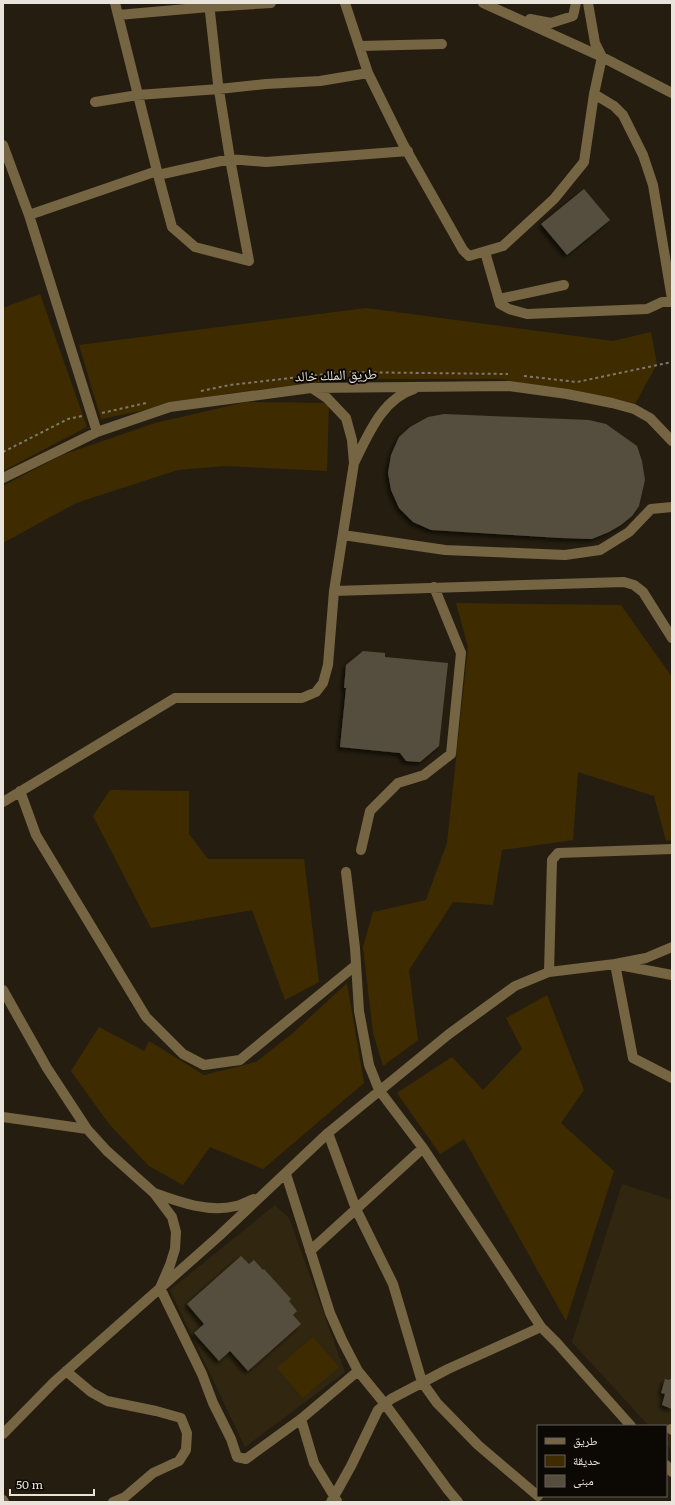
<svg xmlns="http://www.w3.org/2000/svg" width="675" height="1505" font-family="Literata,'Noto Naskh Arabic',serif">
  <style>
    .built { fill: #312711 }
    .green { fill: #3e2c00 }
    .building { fill: #554d3d; filter: url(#shadow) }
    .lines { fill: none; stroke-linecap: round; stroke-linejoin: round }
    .path { stroke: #7e786c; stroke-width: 2; stroke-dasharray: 3 3; stroke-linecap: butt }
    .minor { stroke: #766542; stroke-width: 10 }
    .labels { text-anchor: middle; stroke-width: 4; stroke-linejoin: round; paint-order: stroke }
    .street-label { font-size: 14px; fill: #e9e4db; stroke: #0c0904 }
  </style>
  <defs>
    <filter id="shadow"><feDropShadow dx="-3" dy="3" stdDeviation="2" flood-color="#0009"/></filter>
  </defs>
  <rect width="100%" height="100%" fill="#251e10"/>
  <path class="built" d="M622 1184 672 1200V1451L666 1444V1426H649L572 1342Z
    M275 1205 289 1218 345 1372 245 1447 170 1290Z"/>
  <path class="green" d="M40 294 87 427 3 471V308Z
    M366 308 613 341 651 332 657 364 635 404 499 379H343L225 394 101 419 79 345Z
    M246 402 329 403 327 471 224 466 178 470 76 503 3 543V486L62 455 155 423Z
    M456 603 621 605 672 677V840L666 841 654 796 578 772 573 840 502 850 493 905 453 902 409 970 418 1040 383 1066 373 1033 363 947 373 912 426 900 447 843 468 647Z
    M110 790 189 791V834L208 859H304L319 982 285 1000 252 910 151 928 93 816Z
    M347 983 364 1083 263 1169 210 1147 183 1185 149 1166 109 1124 71 1071 99 1027 144 1051 149 1041 204 1075 256 1062 293 1033Z
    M547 995 584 1090 561 1123 614 1171 566 1321 464 1139 440 1154 397 1093 452 1057 483 1090 522 1049 506 1018Z
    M313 1337 339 1367 303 1398 277 1368Z"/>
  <path class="building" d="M584 189 610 220 567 255 541 224Z
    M444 414 589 420 606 424 637 446 642 461 645 480 639 506 632 516 621 525 609 532 592 539 560 538 431 530 413 522 399 508 391 490 388 473 391 455 399 437 410 427 428 417Z
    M363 651 385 653V657L448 663 439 746 420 762 406 761 400 753 340 747 346 688H344L346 665Z
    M241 1256 249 1264 254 1260 263 1270 264 1269 291 1299 289 1301 297 1311 293 1315 301 1324 248 1371 230 1351 219 1361 194 1333 204 1324 187 1304Z
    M665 1379 669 1380 670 1379H672V1409L662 1405 665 1394 661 1393Z"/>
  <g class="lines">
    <path class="path" d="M524 376 577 382 672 362
      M201 391 230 385 343 372 508 374
      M102 413 146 403
      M3 452 68 419 82 416"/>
    <path class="minor" d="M115 3 157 171 172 227 195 247 249 261 230 159 266 162 408 151
      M345 3 368 73 403 144 463 250 469 256 503 246 554 199 584 162 594 94 602 57 595 43 588 3
      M483 3 602 57 672 93
      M118 15 209 7 271 3
      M530 19 551 23 573 16 576 3
      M360 46 442 44
      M594 94 614 106 623 115 643 155 653 185 672 299
      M95 102 138 95 219 89 266 84 320 81 368 73
      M3 145 29 215 97 432
      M158 175 230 159 218 84 209 3
      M29 215 157 171
      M485 252 500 304 509 309 527 314 647 309 662 302H672
      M499 299 564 285
      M354 463C368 435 382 399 414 389
      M3 478 97 432 170 407 311 388 509 386 567 394 612 403 634 409 650 418 672 441
      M343 535 445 550 565 555 600 550 629 532 651 509 672 507
      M334 591 624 582 634 585 643 592 672 638
      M20 791 36 835 146 1017 183 1054 204 1065 240 1060 356 965
      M3 802 175 698H302L316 692 323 683 328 665 334 591 354 463 352 440 346 418 327 398 312 388
      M361 850 370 811 398 783 424 775 451 754 461 653 434 587
      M346 872 355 948 359 1011 369 1065 379 1090 423 1148 490 1249 541 1327 557 1343 631 1426
      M615 964 633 1058 672 1078
      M619 965 672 975
      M549 972 552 860 558 853 672 849
      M3 990 47 1068 87 1129 107 1151 154 1193 172 1217 176 1232 175 1249 170 1265 160 1288 202 1374 213 1403 231 1439 237 1457 246 1459 301 1419
      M3 1117 87 1129
      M328 1133 356 1209 393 1284 422 1382 437 1403 478 1445 538 1496
      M286 1174 330 1313 342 1340 358 1371 385 1404 448 1490 458 1502
      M154 1193C179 1202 209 1213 236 1206 242 1205 248 1201 254 1199
      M310 1251 423 1148
      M66 1371 91 1392 107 1401 156 1411 181 1418 187 1433 186 1450 179 1461 153 1473 125 1497 113 1502
      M671 1429 672 1430
      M3 1434 54 1382 219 1236 328 1133 449 1034 515 986 549 972 615 964 646 958 672 947
      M666 1465 672 1472
      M3 1500 4 1502
      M337 1501 314 1463 301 1419 358 1371
      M331 1502 351 1466 378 1410 391 1399 448 1369 541 1327"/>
  </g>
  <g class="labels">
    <g class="street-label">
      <text transform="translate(336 375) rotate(-2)" y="5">طريق الملك خالد</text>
    </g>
  </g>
  <rect width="675" height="1505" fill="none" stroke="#e9e4db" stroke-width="8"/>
  <rect x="537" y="1425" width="130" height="72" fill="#0c0904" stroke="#64615a"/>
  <rect x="545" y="1438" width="20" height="6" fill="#766542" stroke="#64615a"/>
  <text x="573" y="1445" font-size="12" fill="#e9e4db">طريق</text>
  <rect x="545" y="1455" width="20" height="12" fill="#3e2c00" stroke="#64615a"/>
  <text x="573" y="1465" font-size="12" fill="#e9e4db">حديقة</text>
  <rect x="545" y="1475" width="20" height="12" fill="#554d3d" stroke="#64615a"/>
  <text x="573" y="1485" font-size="12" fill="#e9e4db">مبنى</text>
  <path d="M10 1489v6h84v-6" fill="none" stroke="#e9e4db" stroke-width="2"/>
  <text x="16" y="1489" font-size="12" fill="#e9e4db" stroke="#0c0904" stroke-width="3" paint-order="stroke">50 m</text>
</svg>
